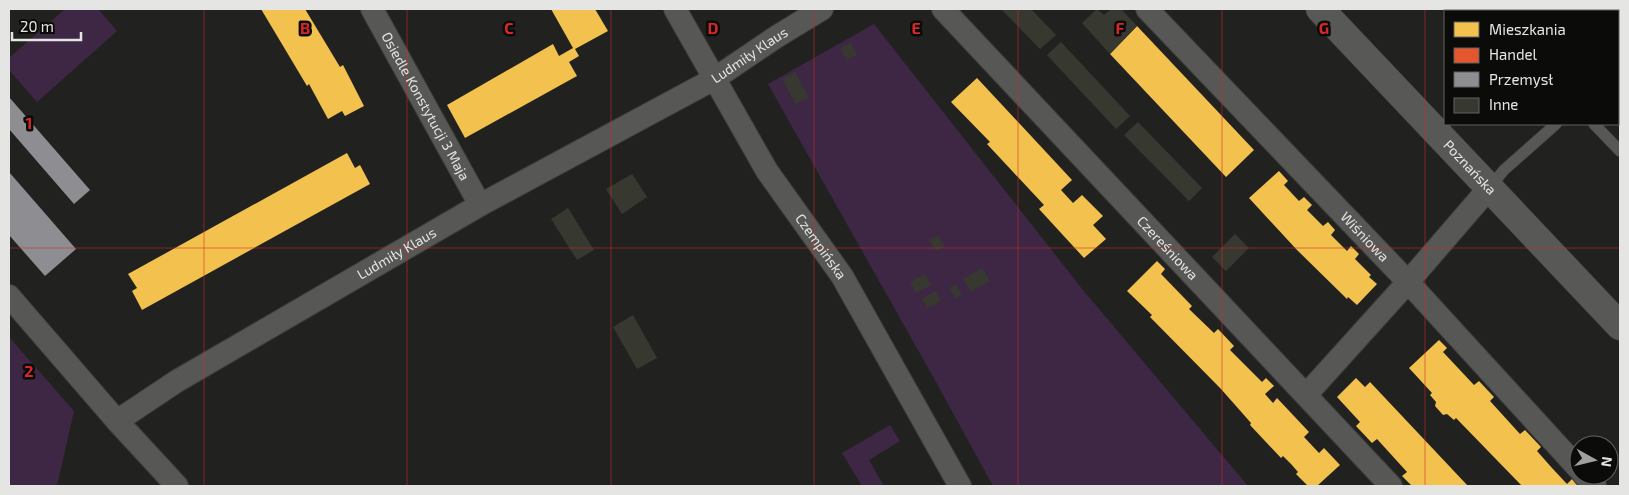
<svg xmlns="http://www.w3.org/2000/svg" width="1629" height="495" font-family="'Exo 2',sans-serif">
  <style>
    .green { fill: #3d2745 }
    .homes { fill: #f2c14e }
    .shops { fill: #e4572e }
    .industry { fill: #8d8d92 }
    .building { fill: #373931 }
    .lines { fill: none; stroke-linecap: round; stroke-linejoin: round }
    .lane-casing { stroke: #3c3d3b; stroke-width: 12 }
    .street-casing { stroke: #3c3d3b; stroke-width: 24 }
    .secondary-casing { stroke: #3c3d3b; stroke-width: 29 }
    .lane { stroke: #575756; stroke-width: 11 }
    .street { stroke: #575756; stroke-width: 22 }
    .secondary { stroke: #585957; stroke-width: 28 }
    .grid { fill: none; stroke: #d62828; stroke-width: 1; stroke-opacity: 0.55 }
    .labels { text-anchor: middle; stroke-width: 5; stroke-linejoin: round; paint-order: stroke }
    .street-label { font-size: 14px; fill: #e5e6e3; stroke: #0b0c0a }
    .grid-label { font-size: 16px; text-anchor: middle; font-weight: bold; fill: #d62828; stroke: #0b0c0a; stroke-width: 5; stroke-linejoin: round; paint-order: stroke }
  </style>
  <rect width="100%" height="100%" fill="#212220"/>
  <path class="green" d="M65 9H98L117 31 37 102 9 70V58Z
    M874 24 1083 290 1248 486H993L936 382 768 84Z
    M9 337 74 411 57 486H9Z
    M890 425 900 441 869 460 884 486H862L842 453Z"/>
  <path class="homes" d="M261 9H305L340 67 343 65 364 106 345 116 342 111 328 119 309 84 307 86Z
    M551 9H595L608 31 575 49 579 56 569 62 577 76 465 138 447 105 553 44 559 56 573 48Z
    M1137 26 1254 150 1226 177 1110 54Z
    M977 78 1072 180 1061 190 1073 203 1082 195 1103 216 1093 225 1106 239 1084 258 1039 209 1044 205 987 144 990 142 951 102Z
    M347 153 355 168 360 165 370 184 142 310 132 291 137 288 128 274Z
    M1279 171 1288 181 1284 185 1299 201 1304 197 1312 205 1307 210 1323 226 1328 222 1335 230 1331 235 1347 251 1351 246 1359 254 1355 259 1371 275 1369 277 1377 284 1357 305 1348 297 1347 299 1297 250 1249 198Z
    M1157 261 1165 269 1161 274 1192 306 1189 309 1214 333 1218 329 1234 346 1230 350 1262 382 1266 378 1274 386 1265 394 1273 403 1277 398 1309 432 1304 437 1319 453 1324 448 1340 465 1317 486H1308L1296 474 1298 472 1291 464 1283 456 1281 458 1250 425 1251 423 1221 389 1150 317 1152 315 1127 291Z
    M1439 340 1447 348 1443 352 1474 385 1479 381 1494 397 1490 401 1520 434 1525 430 1541 447 1537 451 1552 468 1567 484 1572 479 1578 486H1522L1456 418 1454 420 1447 414 1443 415 1435 406 1436 402 1430 395 1432 393 1409 368Z
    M1356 378 1365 387 1370 382 1468 486H1412L1402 476 1407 472 1377 439 1372 443 1356 426 1360 422 1337 397Z"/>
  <path class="shops" d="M1510 9H1619L1616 11H1512Z"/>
  <path class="industry" d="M9 97 90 190 74 204 9 129Z
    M9 172 76 249 45 276 9 235Z"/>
  <path class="building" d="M1001 9H1031L1056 35 1040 49Z
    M1097 9 1104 15 1111 9H1121L1137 26 1110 54 1082 23Z
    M1061 42 1130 116 1116 129 1047 55Z
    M851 43 857 55 846 60 840 48Z
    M795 72 809 97 796 104 782 79Z
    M1138 122 1202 188 1189 201 1124 135Z
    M632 174 647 197 622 214 606 189Z
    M568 208 594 250 577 260 551 219Z
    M1235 234 1249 248 1226 271 1212 257Z
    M938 235 944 246 936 251 929 240Z
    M982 268 990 281 971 292 963 279Z
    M925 274 931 285 916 293 910 282Z
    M955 284 962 294 956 299 949 288Z
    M936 291 941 301 927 308 922 299Z
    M633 315 657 358 637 369 613 327Z"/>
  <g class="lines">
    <defs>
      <path id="lane" d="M1483 9 1485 11
        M1618 68 1620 66
        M1594 124 1620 151
        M1490 187 1504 170 1556 124"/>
      <g id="street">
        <path id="s1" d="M372 9 480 205"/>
        <path id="s2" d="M675 9 767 171 842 276 960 486"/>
        <path id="s3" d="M943 9 1391 486"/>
        <path id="s4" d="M1147 9 1408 282 1579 469"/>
        <path d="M9 296 117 421 177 486"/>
        <path d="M1306 395 1408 282 1490 187"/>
        <path id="s5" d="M117 421 177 381 480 205 714 79 776 37 822 9"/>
        <path d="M1584 475 1595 486"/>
      </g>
      <g id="secondary">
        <path id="s6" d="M1320 9 1620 326"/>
      </g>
    </defs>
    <use href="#lane" class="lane-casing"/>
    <use href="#street" class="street-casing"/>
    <use href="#secondary" class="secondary-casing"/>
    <use href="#lane" class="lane"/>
    <use href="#street" class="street"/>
    <use href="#secondary" class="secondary"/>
  </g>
  <path class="grid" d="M204 9V486M407 9V486M611 9V486M814 9V486M1018 9V486M1222 9V486M1425 9V486M9 248H1620"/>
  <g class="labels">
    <g class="street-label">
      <text dy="5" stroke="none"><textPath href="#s5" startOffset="731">Ludmiły Klaus</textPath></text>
      <text dy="5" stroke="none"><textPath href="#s1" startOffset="111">Osiedle Konstytucji 3 Maja</textPath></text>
      <text dy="5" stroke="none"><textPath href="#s6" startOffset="218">Poznańska</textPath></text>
      <text dy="5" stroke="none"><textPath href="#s4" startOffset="315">Wiśniowa</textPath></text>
      <text dy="5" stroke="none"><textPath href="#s2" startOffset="279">Czempińska</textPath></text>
      <text dy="5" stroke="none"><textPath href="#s3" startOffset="328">Czereśniowa</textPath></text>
      <text dy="5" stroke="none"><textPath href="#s5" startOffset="326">Ludmiły Klaus</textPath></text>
    </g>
  </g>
  <g class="grid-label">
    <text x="305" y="34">B</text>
    <text x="509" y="34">C</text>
    <text x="713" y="34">D</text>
    <text x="916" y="34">E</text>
    <text x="1120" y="34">F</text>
    <text x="1324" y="34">G</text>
    <text x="29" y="129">1</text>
    <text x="29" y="377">2</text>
  </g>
  <rect width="1629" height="495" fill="none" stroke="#e5e6e3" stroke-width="20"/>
  <rect x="1444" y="10" width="175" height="115" fill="#0b0c0a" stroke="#626361"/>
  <rect x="1454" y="22" width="25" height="15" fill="#f2c14e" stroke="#626361"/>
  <text x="1489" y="35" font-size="15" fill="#e5e6e3">Mieszkania</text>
  <rect x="1454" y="48" width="25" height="15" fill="#e4572e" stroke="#626361"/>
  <text x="1489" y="60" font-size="15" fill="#e5e6e3">Handel</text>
  <rect x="1454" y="72" width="25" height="15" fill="#8d8d92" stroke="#626361"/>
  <text x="1489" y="85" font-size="15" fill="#e5e6e3">Przemysł</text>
  <rect x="1454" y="98" width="25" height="15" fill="#373931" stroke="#626361"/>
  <text x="1489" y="110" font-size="15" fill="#e5e6e3">Inne</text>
  <g transform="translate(1594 460) rotate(98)"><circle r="24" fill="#0b0c0a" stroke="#626361"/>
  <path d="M0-4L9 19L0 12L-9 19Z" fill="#a0a19f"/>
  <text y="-8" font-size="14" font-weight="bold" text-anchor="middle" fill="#e5e6e3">N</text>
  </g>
  <path d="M12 32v8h69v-8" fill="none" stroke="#e5e6e3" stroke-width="2.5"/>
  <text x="20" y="32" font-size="15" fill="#e5e6e3" stroke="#0b0c0a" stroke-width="4" paint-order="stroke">20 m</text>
</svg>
